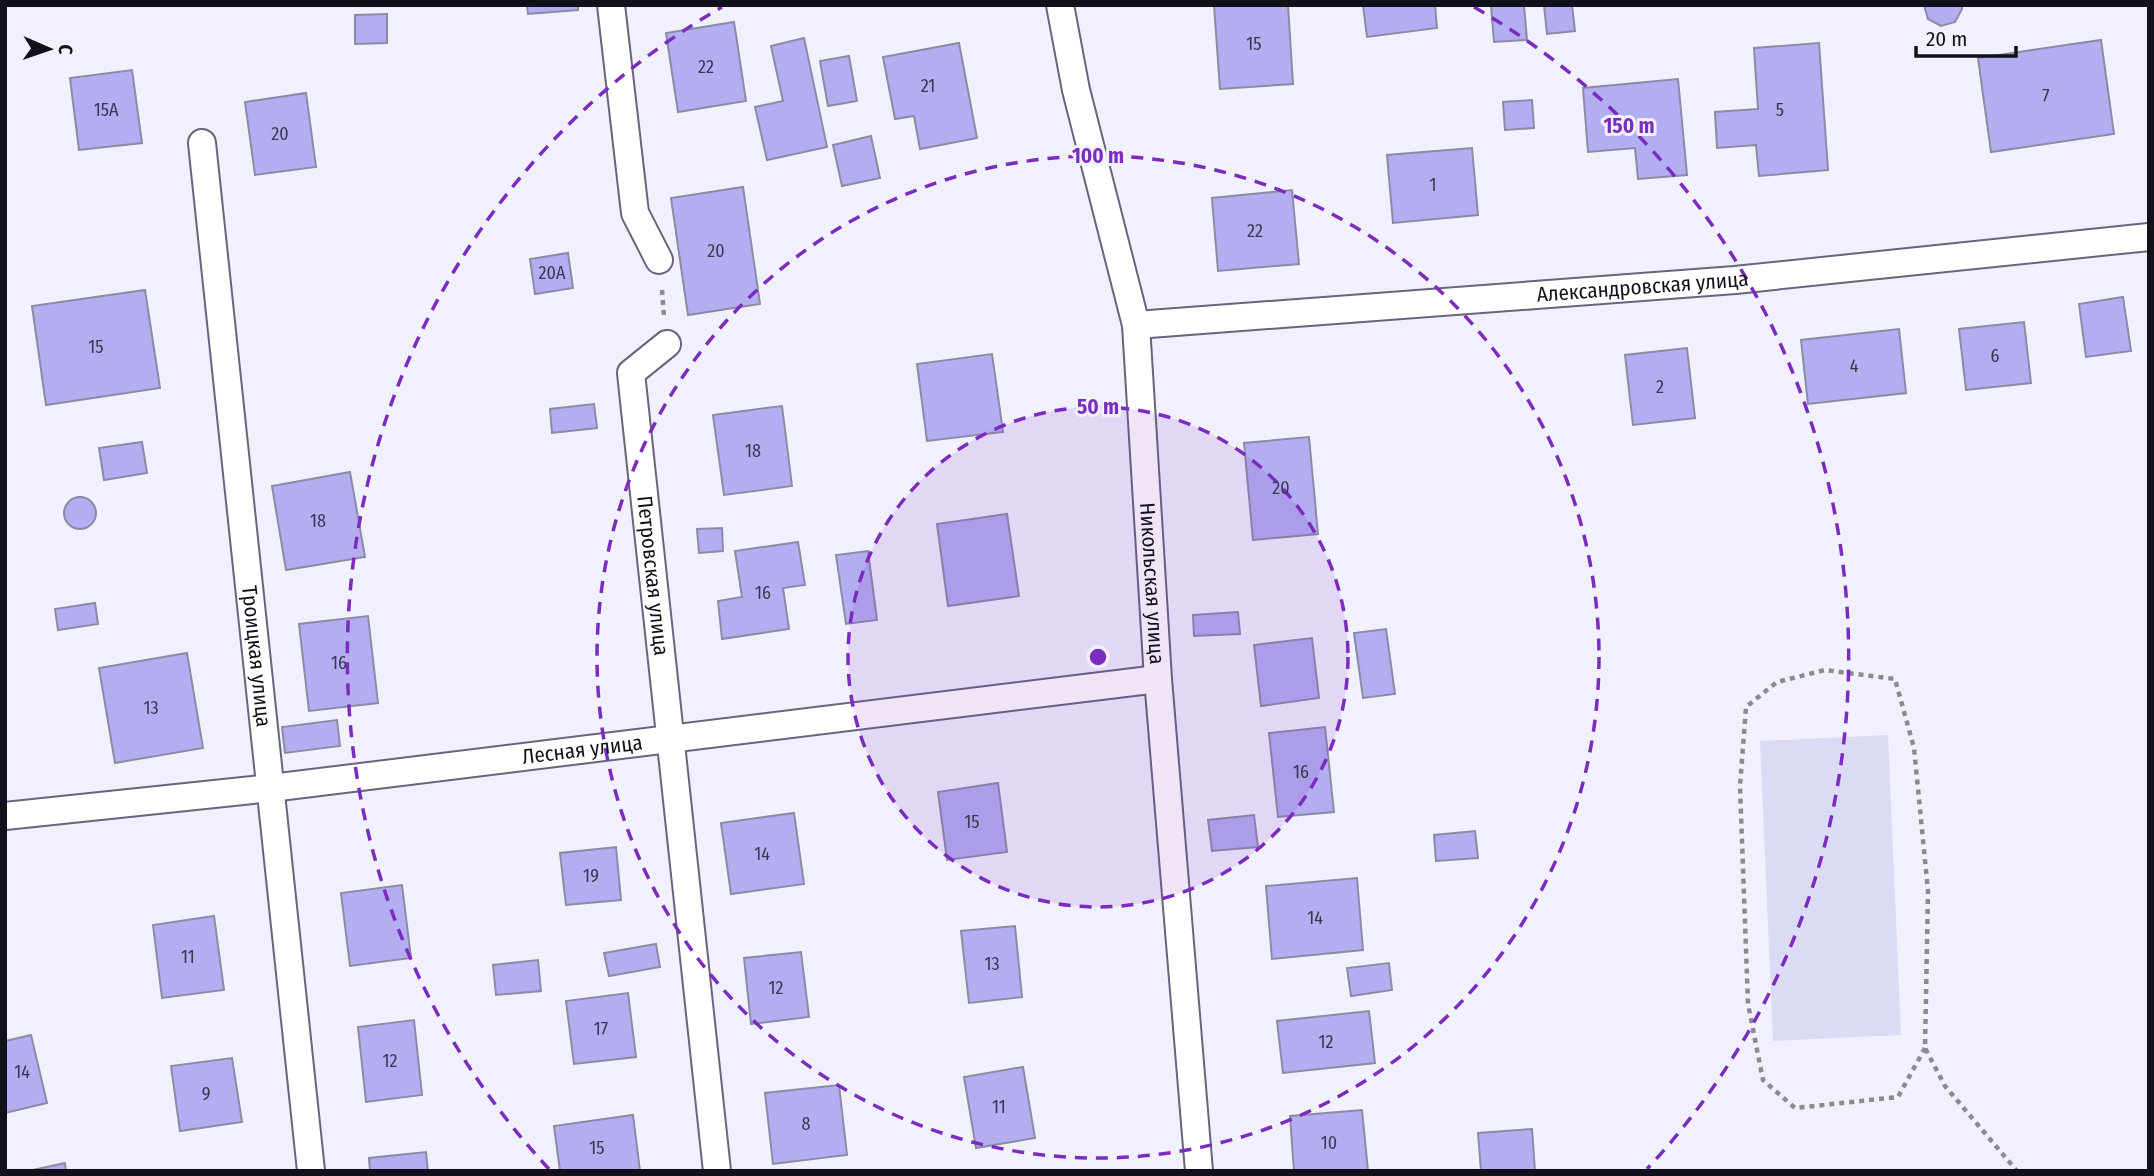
<svg xmlns="http://www.w3.org/2000/svg" width="2154" height="1176" font-family="'Fira Sans Condensed',sans-serif">
  <style>
    .green { fill: #dcdbf6 }
    .building { fill: #b3aef2; stroke: #8c8ba5; stroke-width: 2 }
    .lines { fill: none; stroke-linecap: round; stroke-linejoin: round }
    .minor-casing { stroke: #66657d; stroke-width: 30 }
    .path { stroke: #8a8a95; stroke-width: 4.5; stroke-dasharray: 5 5; stroke-linecap: butt }
    .minor { stroke: #fff; stroke-width: 26 }
    .ring { fill: none; stroke: #7b2cbf; stroke-width: 3.5; stroke-dasharray: 12 9 }
    .labels { text-anchor: middle; stroke-width: 6; stroke-linejoin: round; paint-order: stroke }
    .number-label { font-size: 18px; fill: #3a3851 }
    .street-label { font-size: 21px; fill: #12111b; stroke: #f1f1fd }
    .centre { fill: #7b2cbf; stroke: #f1f1fd; stroke-width: 3.5 }
    .ring-label { font-size: 21px; text-anchor: middle; font-weight: bold; fill: #7b2cbf; stroke: #f1f1fd; stroke-width: 6; stroke-linejoin: round; paint-order: stroke }
  </style>
  <rect width="100%" height="100%" fill="#f1f1fd"/>
  <path class="green" d="M1888 735 1901 1035 1773 1041 1760 741Z"/>
  <path class="building" d="M527 5H578V10L528 14Z
    M1214 5H1288L1293 84 1220 89Z
    M1363 5H1435L1437 28 1367 37Z
    M1491 5H1524L1527 40 1494 42Z
    M1544 5H1572L1575 31 1547 34Z
    M1924 5H1962V9L1955 22 1941 26 1928 19Z
    M387 14V43L355 44V15Z
    M734 22 746 101 678 112 666 33Z
    M804 38 827 147 767 160 755 107 783 101 771 46Z
    M2101 40 2114 134 1991 152 1978 58Z
    M959 43 977 138 920 149 914 116 895 119 883 57Z
    M1819 43 1828 170 1759 176 1756 145 1717 148 1715 112 1758 109 1754 48Z
    M849 56 857 101 828 106 820 61Z
    M132 70 142 143 79 150 70 78Z
    M1678 79 1687 175 1638 179 1635 148 1588 152 1583 88Z
    M306 93 316 167 255 175 245 102Z
    M1532 100 1534 128 1505 130 1503 102Z
    M871 136 880 178 842 186 833 145Z
    M1472 148 1478 215 1393 223 1387 155Z
    M743 187 760 304 688 315 671 198Z
    M1292 190 1299 264 1218 271 1212 198Z
    M568 253 573 288 535 294 530 259Z
    M145 290 160 388 46 405 32 306Z
    M2123 297 2131 351 2086 357 2079 304Z
    M2024 322 2031 383 1966 390 1959 329Z
    M1899 329 1906 393 1808 404 1801 340Z
    M1687 348 1695 418 1633 425 1625 355Z
    M992 354 1003 432 927 441 917 364Z
    M594 404 597 428 552 433 550 409Z
    M782 406 792 486 724 495 713 415Z
    M1309 437 1318 534 1253 540 1244 443Z
    M142 442 147 473 104 480 99 448Z
    M350 472 365 557 286 570 272 486Z
    M64 513a16 16 0 1 1 32 0a16 16 0 1 1-32 0Z
    M1007 514 1019 596 948 606 937 524Z
    M722 528 723 551 699 553 697 529Z
    M798 542 805 585 783 588 789 629 722 639 718 601 742 597 735 551Z
    M868 551 877 620 846 624 836 555Z
    M95 603 98 624 58 630 55 609Z
    M1238 612 1240 634 1194 636 1193 615Z
    M368 616 378 703 309 711 299 624Z
    M1386 629 1395 694 1363 698 1354 633Z
    M1312 638 1319 698 1261 706 1254 645Z
    M187 653 203 748 115 763 99 668Z
    M337 720 340 746 285 753 282 727Z
    M1325 727 1334 812 1278 817 1269 733Z
    M998 783 1007 852 947 860 938 792Z
    M794 813 804 884 731 894 721 823Z
    M1254 815 1258 847 1212 851 1208 820Z
    M1475 831 1478 858 1436 861 1434 835Z
    M616 847 621 900 566 905 560 853Z
    M1357 878 1363 950 1272 959 1266 886Z
    M402 885 411 958 350 966 341 893Z
    M214 916 224 990 162 998 153 925Z
    M1015 926 1022 997 969 1003 961 931Z
    M656 944 660 967 609 976 604 953Z
    M801 952 809 1017 751 1024 744 958Z
    M538 960 541 991 496 995 493 965Z
    M1389 963 1392 990 1351 996 1347 968Z
    M628 993 636 1057 574 1064 566 1001Z
    M1369 1011 1375 1063 1283 1073 1277 1021Z
    M414 1020 422 1095 366 1102 358 1027Z
    M31 1035 47 1103 5 1113V1041Z
    M232 1058 242 1122 180 1131 171 1066Z
    M1023 1067 1035 1138 976 1148 964 1077Z
    M839 1085 847 1155 773 1164 765 1093Z
    M1362 1110 1368 1171H1294L1290 1116Z
    M633 1115 640 1171H560L554 1126Z
    M1532 1129 1535 1171H1481L1478 1133Z
    M426 1152 428 1171H370L369 1158Z
    M65 1163 66 1171H28Z"/>
  <g class="lines">
    <defs>
      <g id="minor">
        <path d="M611 5 635 213 659 260"/>
        <path id="s1" d="M1060 5 1076 90 1136 325 1158 679 1199 1171"/>
        <path id="s2" d="M202 143 311 1171"/>
        <path id="s3" d="M1136 325 1735 280 2149 237"/>
        <path id="s4" d="M667 344 631 373 717 1171"/>
        <path id="s5" d="M5 816 271 788 1158 679"/>
      </g>
    </defs>
    <use href="#minor" class="minor-casing"/>
    <path class="path" d="M662 290 664 316
      M1925 1048 1898 1097 1795 1108 1763 1080 1748 1004 1740 786 1746 707 1777 682 1825 670 1895 679 1914 748 1928 891 1925 1048 1945 1086 2017 1171"/>
    <use href="#minor" class="minor"/>
  </g>
  <circle cx="1098" cy="657" r="250" fill="#7b2cbf" fill-opacity=".12"/>
  <g class="ring">
    <circle cx="1098" cy="657" r="250"/>
    <circle cx="1098" cy="657" r="501"/>
    <path d="M549 1169A751 751 0 0 1 722 7M1474 7A751 751 0 0 1 1647 1169"/>
  </g>
  <g class="labels">
    <g class="number-label">
      <text x="1254" y="50">15</text>
      <text x="706" y="73">22</text>
      <text x="928" y="92">21</text>
      <text x="2046" y="102">7</text>
      <text x="106" y="116">15А</text>
      <text x="1780" y="116">5</text>
      <text x="280" y="140">20</text>
      <text x="1433" y="191">1</text>
      <text x="1255" y="237">22</text>
      <text x="716" y="257">20</text>
      <text x="552" y="279">20А</text>
      <text x="96" y="353">15</text>
      <text x="1995" y="362">6</text>
      <text x="1854" y="372">4</text>
      <text x="1660" y="393">2</text>
      <text x="753" y="457">18</text>
      <text x="1281" y="494">20</text>
      <text x="318" y="527">18</text>
      <text x="763" y="599">16</text>
      <text x="339" y="669">16</text>
      <text x="151" y="714">13</text>
      <text x="1301" y="778">16</text>
      <text x="972" y="828">15</text>
      <text x="762" y="860">14</text>
      <text x="591" y="882">19</text>
      <text x="1315" y="924">14</text>
      <text x="188" y="963">11</text>
      <text x="992" y="970">13</text>
      <text x="776" y="994">12</text>
      <text x="601" y="1035">17</text>
      <text x="1326" y="1048">12</text>
      <text x="390" y="1067">12</text>
      <text x="22" y="1078">14</text>
      <text x="206" y="1100">9</text>
      <text x="999" y="1113">11</text>
      <text x="806" y="1130">8</text>
      <text x="1329" y="1149">10</text>
      <text x="597" y="1154">15</text>
    </g>
    <g class="street-label">
      <text dy="7" stroke="none"><textPath href="#s3" startOffset="508">Александровская улица</textPath></text>
      <text dy="7" stroke="none"><textPath href="#s4" startOffset="250">Петровская улица</textPath></text>
      <text dy="7" stroke="none"><textPath href="#s1" startOffset="588">Никольская улица</textPath></text>
      <text dy="7" stroke="none"><textPath href="#s2" startOffset="516">Троицкая улица</textPath></text>
      <text dy="7" stroke="none"><textPath href="#s5" startOffset="581">Лесная улица</textPath></text>
    </g>
  </g>
  <circle cx="1098" cy="657" r="10" class="centre"/>
  <g class="ring-label">
    <text x="1629" y="133">150 m</text>
    <text x="1098" y="163">100 m</text>
    <text x="1098" y="414">50 m</text>
  </g>
  <rect width="2154" height="1176" fill="none" stroke="#12111b" stroke-width="14"/>
  <g transform="translate(49 49) rotate(92)" stroke="#f1f1fd" stroke-width="5" paint-order="stroke">
  <path d="M0-5L12 26L0 18L-12 26Z" fill="#12111b"/>
  <text y="-10" font-size="19" font-weight="bold" text-anchor="middle" fill="#12111b">С</text>
  </g>
  <path d="M1916 46v10h100v-10" fill="none" stroke="#12111b" stroke-width="3.5"/>
  <text x="1926" y="46" font-size="21" fill="#12111b" stroke="#f1f1fd" stroke-width="5" paint-order="stroke">20 m</text>
</svg>
